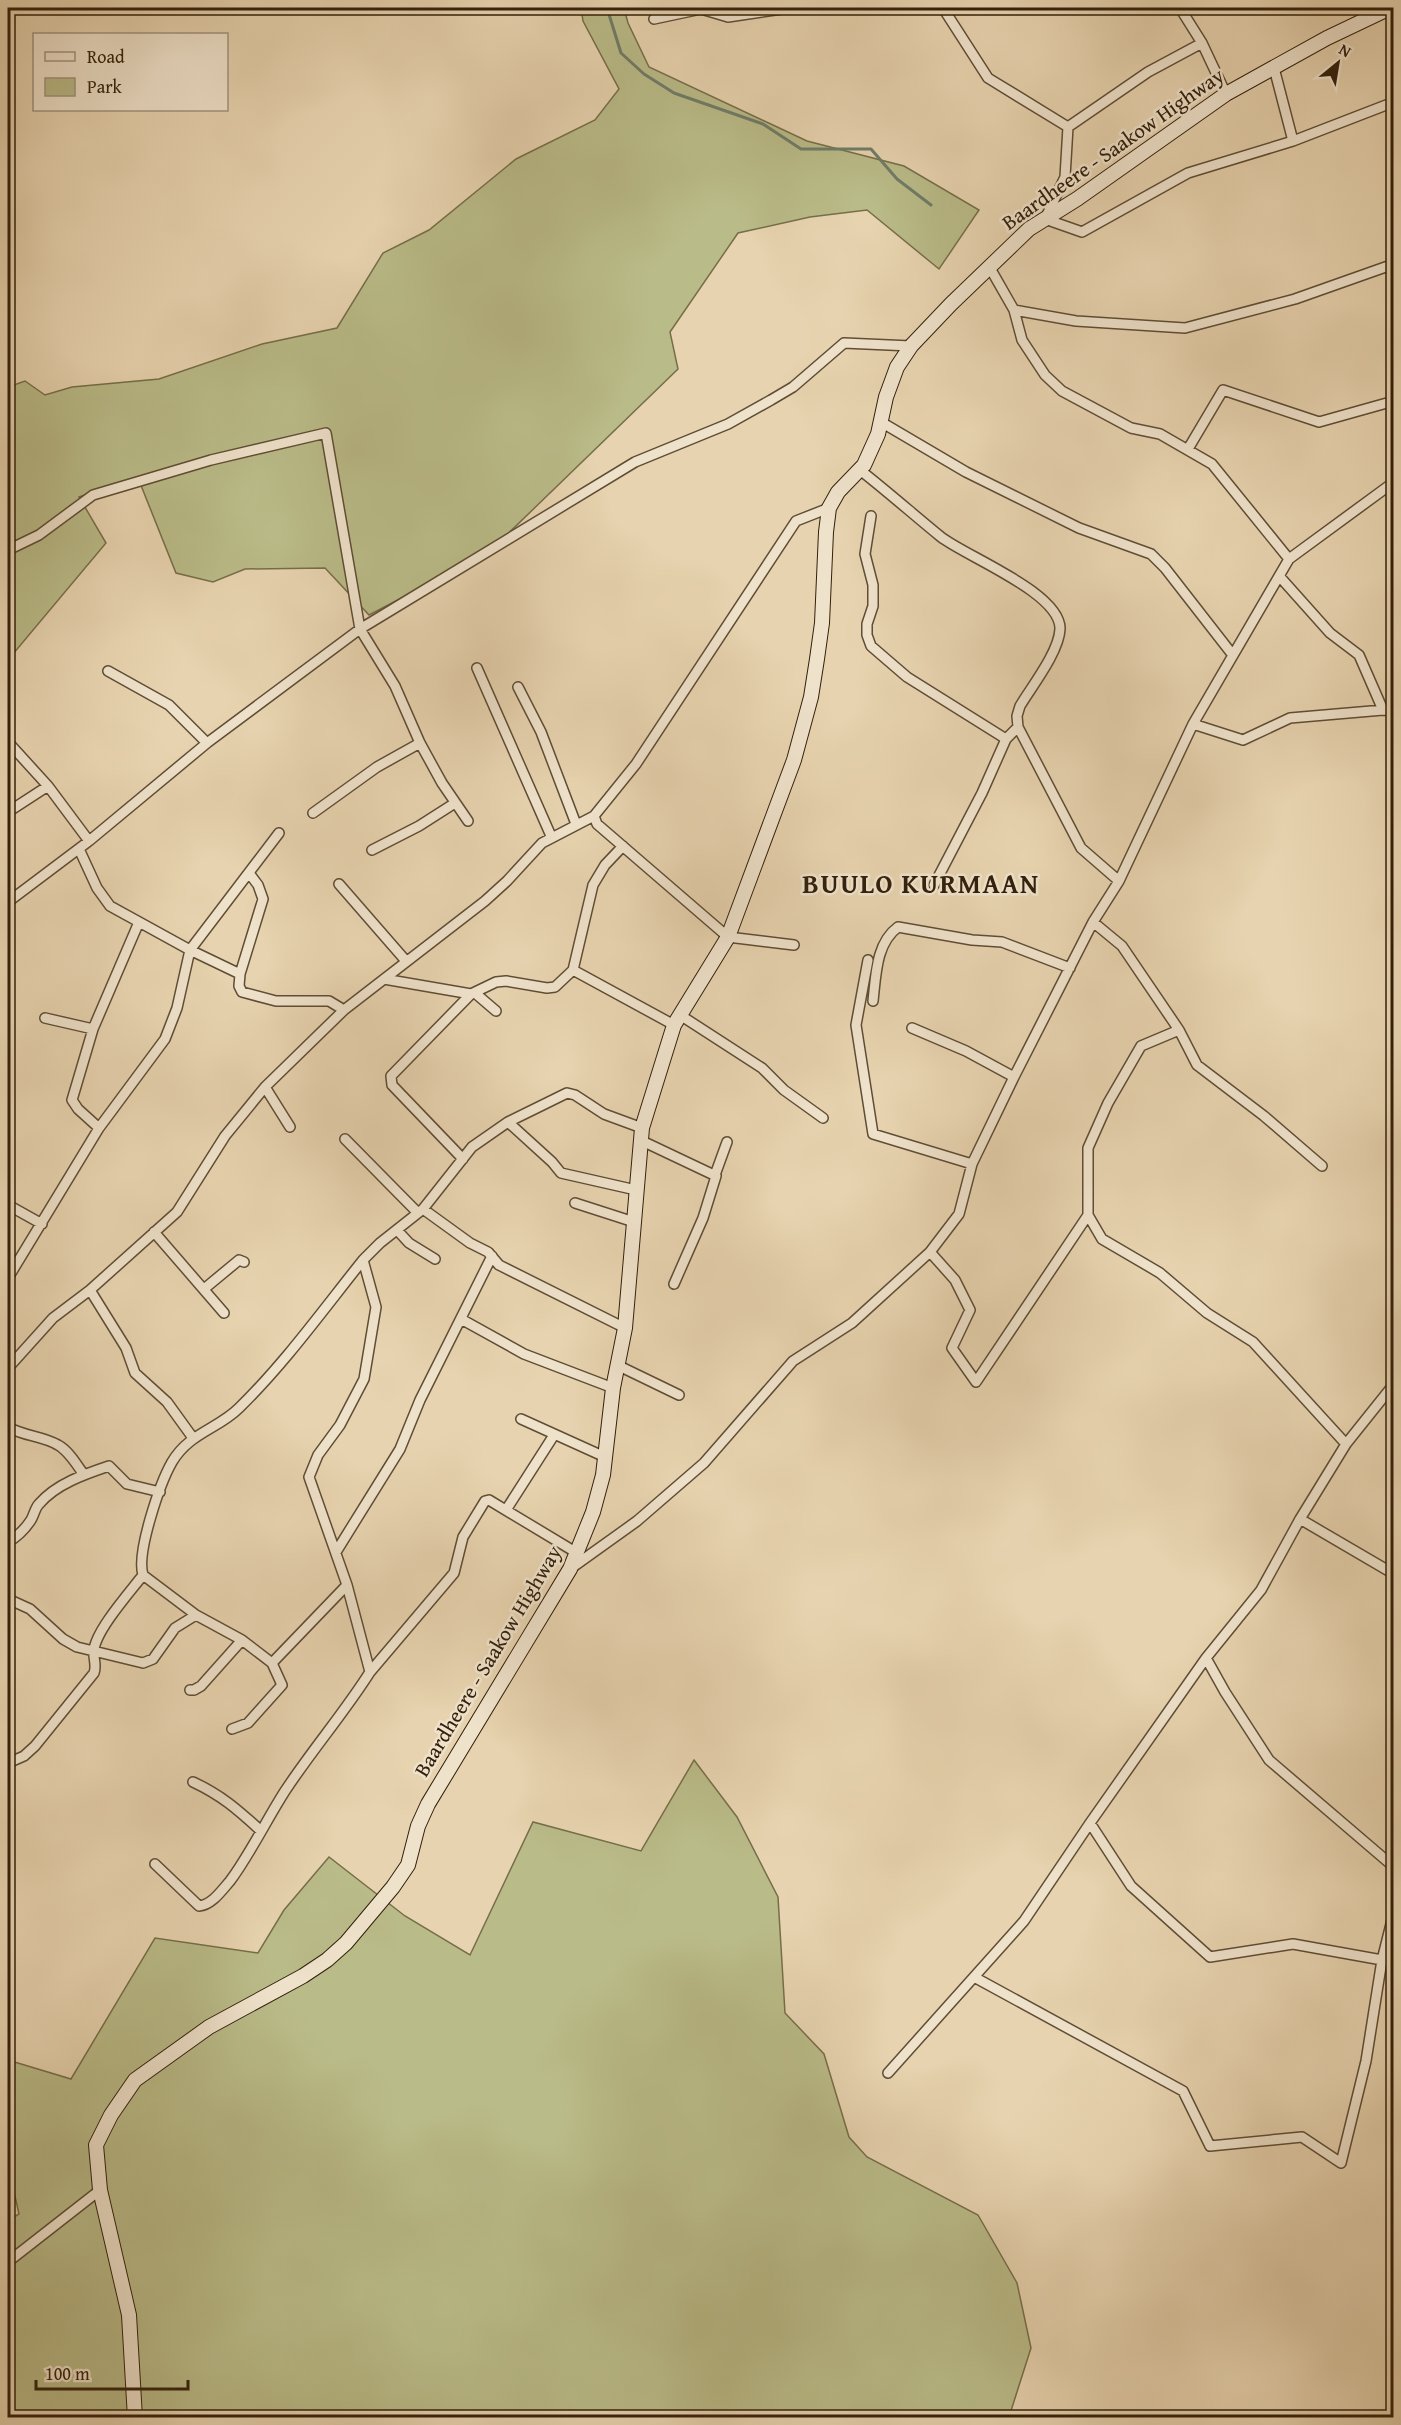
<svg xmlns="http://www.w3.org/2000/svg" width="1401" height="2425" font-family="'Gentium Book Plus',serif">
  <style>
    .green { fill: #b9bb88; stroke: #766e4a; stroke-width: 1.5 }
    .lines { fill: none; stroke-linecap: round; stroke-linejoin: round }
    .stream { stroke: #6f7c68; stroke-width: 3 }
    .minor-casing { stroke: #5f4d35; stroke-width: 12 }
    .secondary-casing { stroke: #32200c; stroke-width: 16 }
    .minor { stroke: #efe2cb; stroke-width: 9 }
    .secondary { stroke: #efe2cb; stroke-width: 14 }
    .labels { text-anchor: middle; stroke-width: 5; stroke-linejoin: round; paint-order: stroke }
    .street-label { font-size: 21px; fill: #32200c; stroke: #efe2cb }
    .district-label { font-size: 27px; font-weight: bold; letter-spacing: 1.5px; fill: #32200c; stroke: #efe2cb }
  </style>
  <rect width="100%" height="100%" fill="#e7d3af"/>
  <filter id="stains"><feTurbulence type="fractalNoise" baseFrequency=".00333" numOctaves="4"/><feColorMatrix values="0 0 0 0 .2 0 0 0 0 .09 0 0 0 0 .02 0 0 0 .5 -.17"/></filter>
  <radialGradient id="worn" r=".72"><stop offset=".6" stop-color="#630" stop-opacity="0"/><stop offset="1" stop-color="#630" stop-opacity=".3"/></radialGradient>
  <path class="green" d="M581 8H624L628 23 649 67 807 141 904 166 979 210 939 269 867 210 810 217 738 233 670 332 678 369 488 553 369 615 325 568 245 569 213 582 176 573 138 478 79 497 106 543 8 660V387L25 381 45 395 72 387 159 379 262 344 337 328 383 253 429 230 516 159 595 120 619 89 583 21Z
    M694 1760 737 1817 778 1897 785 2013 824 2054 849 2137 867 2157 978 2215 1017 2283 1031 2348 1009 2417H8V2221L19 2214 8 2165V2060L71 2079 155 1938 258 1953 284 1910 329 1857 405 1916 470 1955 533 1822 641 1851Z"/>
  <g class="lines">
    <path class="stream" d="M607 8 621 53 644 74 674 93 763 124 801 149H871L897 179 931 205"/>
    <defs>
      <path id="minor" d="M943 8 988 78 1068 127
        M1180 8 1202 43 1226 94
        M654 19 701 9 728 17 789 8
        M1202 43 1148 72 1068 127 1065 177 1045 219 1082 232 1188 173 1293 141 1394 102
        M1274 68 1293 141
        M990 268 1014 310 1076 321 1185 328 1295 299 1394 264
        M1014 310 1022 340 1045 375 1062 391 1131 428 1160 434 1212 464 1289 559
        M881 422 966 472 1079 528 1151 554 1165 568 1232 654
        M1188 449 1223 390 1319 422 1394 401
        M860 470C888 492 914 515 941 537 967 557 1061 593 1060 629 1059 652 1032 686 1020 706L1017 716 1018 727 1081 848 1119 881
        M871 516 865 554 873 585V606L867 624V635L871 646 907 677 1006 739
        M8 550 39 535 93 495 211 460 326 433 360 629 395 686 420 743 442 783 468 821
        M1280 577 1330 633 1359 655 1383 710
        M477 668 551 836
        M108 671 169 705 207 743
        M518 687 541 732 576 824
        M1193 724 1243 740 1290 718 1383 710 1394 711
        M8 742 48 786 89 841
        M8 812 48 786
        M313 813 377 767 420 743
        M79 849 97 888 110 906 190 950 240 974 239 986 242 992 276 1001H329L344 1010
        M372 850 419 826 455 803
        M339 884 406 961
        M934 885 982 793 1006 739 1018 727
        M8 902 89 841 207 743 360 629 635 462 728 424 771 400 793 387 844 343 911 346
        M1093 922 1122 946 1179 1030 1197 1065 1264 1116 1322 1166
        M794 945 728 937 597 824 594 816 636 764 796 521 829 508
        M868 960 856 1025 873 1134 972 1164
        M573 970 674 1025
        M240 974 263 899 258 885 249 873
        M384 979 471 994 496 982 506 981 547 988 555 987 573 970 593 885 605 865 623 846
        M475 993 496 1011
        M873 1001C876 975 876 943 898 927L972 940 1002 942 1070 968
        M680 1015 762 1068 784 1090 823 1118
        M45 1018 93 1029
        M912 1028 966 1051 1014 1077
        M265 1087 290 1127
        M508 1122 552 1162 561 1173 636 1190
        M99 1128 78 1109 72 1100 93 1029 139 922
        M345 1139 418 1213
        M640 1140 716 1176 703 1218 674 1284
        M463 1159 392 1085 391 1076 471 994
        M715 1175 727 1142
        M575 1203 634 1222
        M8 1205 42 1224
        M423 1209 470 1243 488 1252 499 1265 625 1328
        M1088 1215 1102 1239 1160 1273 1207 1313 1253 1342 1346 1444
        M397 1230 409 1243 435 1259
        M154 1232 224 1313
        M930 1252 955 1280 970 1310 952 1348 976 1382 1088 1215V1148L1108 1103 1141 1046 1179 1030
        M363 1260 376 1307 364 1379 340 1425 318 1455 309 1477 347 1585 370 1672 454 1573 463 1537 485 1501 489 1500 577 1553
        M8 1278 99 1128 165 1039 177 1008 190 950 279 833
        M204 1289 239 1260 244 1262
        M90 1290 126 1348 135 1373 167 1402 193 1438
        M461 1319 524 1354 613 1388
        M617 1365 679 1395
        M8 1368 53 1318 90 1290 177 1212 225 1136 265 1087 344 1010 485 901 507 881 542 843 594 816
        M521 1419 605 1457
        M8 1427C23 1436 43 1436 58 1445 69 1451 77 1465 84 1475
        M506 1510 554 1435
        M1300 1519 1394 1574
        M8 1542C17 1537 25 1529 31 1520 34 1515 35 1508 39 1504 56 1484 85 1474 109 1466L127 1484 160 1492
        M336 1552 400 1449 420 1400 492 1256
        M570 1569 637 1521 704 1463 793 1361 852 1323 930 1252 959 1214 972 1164 1014 1077 1093 922 1119 881 1193 724 1289 559 1394 482
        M347 1585 272 1663 242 1640 196 1615 143 1575C136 1553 160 1483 172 1462 189 1433 218 1429 239 1408 285 1363 323 1310 363 1260L380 1243 423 1209 472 1147 508 1122 567 1093 575 1095 604 1114 642 1128
        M8 1599 30 1609 63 1639 77 1647 143 1663 153 1659 175 1628 196 1615
        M1206 1658 1225 1692 1269 1760 1394 1867
        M190 1690H194L201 1686 242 1640
        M232 1729 248 1723 282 1685 272 1663
        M8 1763 24 1756 35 1746 94 1673C97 1665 93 1659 94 1650 96 1630 130 1592 143 1575
        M193 1782C221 1795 237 1809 260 1830
        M1090 1823 1131 1886 1210 1957 1293 1944 1382 1960 1394 1912
        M155 1864 199 1906C212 1905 222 1890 230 1881 249 1856 267 1819 285 1791 312 1750 344 1713 370 1672
        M974 1977 1183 2091 1210 2146 1302 2137 1341 2163 1366 2061 1382 1960
        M888 2073 1024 1921 1090 1823 1206 1658 1261 1590 1300 1519 1346 1444 1394 1384
        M8 2260 13 2258 100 2190"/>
      <path id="secondary" d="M135 2418 129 2315 100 2190 96 2145 111 2115 135 2080 209 2027 303 1976 327 1960 346 1943 393 1887 408 1865 418 1826 428 1804 570 1569 593 1512 603 1475 613 1388 625 1328 642 1128 674 1025 728 937 794 760 811 697 817 659 822 623 826 532 829 508 838 492 864 465 878 434 886 397 897 367 911 346 951 304 1029 229 1077 199 1226 94 1327 38 1390 8"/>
    </defs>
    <use href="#minor" class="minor-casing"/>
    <use href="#secondary" class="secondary-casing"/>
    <use href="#minor" class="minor"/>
    <use href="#secondary" class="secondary"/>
  </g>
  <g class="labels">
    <g class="street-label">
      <text transform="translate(1113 149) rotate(-35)" y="7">Baardheere - Saakow Highway</text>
      <text transform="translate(488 1661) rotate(-59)" y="7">Baardheere - Saakow Highway</text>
    </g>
    <g class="district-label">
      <text x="921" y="893">BUULO KURMAAN</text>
    </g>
  </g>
  <rect width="1401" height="2425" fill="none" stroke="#e7d3af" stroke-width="30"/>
  <rect x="9" y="9" width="1383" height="2407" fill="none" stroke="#32200c" stroke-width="3"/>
  <rect x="15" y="15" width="1371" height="2395" fill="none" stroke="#32200c" stroke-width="1.5"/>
  <rect x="33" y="33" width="195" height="78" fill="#efe2cb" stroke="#a3947f" stroke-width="1.5"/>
  <rect x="45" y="52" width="30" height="9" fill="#efe2cb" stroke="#a3947f" stroke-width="1.5"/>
  <text x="87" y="63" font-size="18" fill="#32200c">Road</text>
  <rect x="45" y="78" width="30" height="18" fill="#b9bb88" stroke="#a3947f" stroke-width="1.5"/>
  <text x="87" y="93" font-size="18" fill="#32200c">Park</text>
  <g transform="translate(1338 63) rotate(30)" stroke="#efe2cb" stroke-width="4.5" paint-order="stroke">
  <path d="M0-4.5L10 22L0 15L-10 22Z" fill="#32200c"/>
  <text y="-9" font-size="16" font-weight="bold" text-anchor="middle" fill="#32200c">N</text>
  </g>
  <path d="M36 2380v9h152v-9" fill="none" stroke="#32200c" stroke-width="3"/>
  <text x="45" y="2380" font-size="18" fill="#32200c" stroke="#efe2cb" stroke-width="4.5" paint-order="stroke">100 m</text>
  <rect width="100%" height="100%" filter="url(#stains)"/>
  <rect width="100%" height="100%" fill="url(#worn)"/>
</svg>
